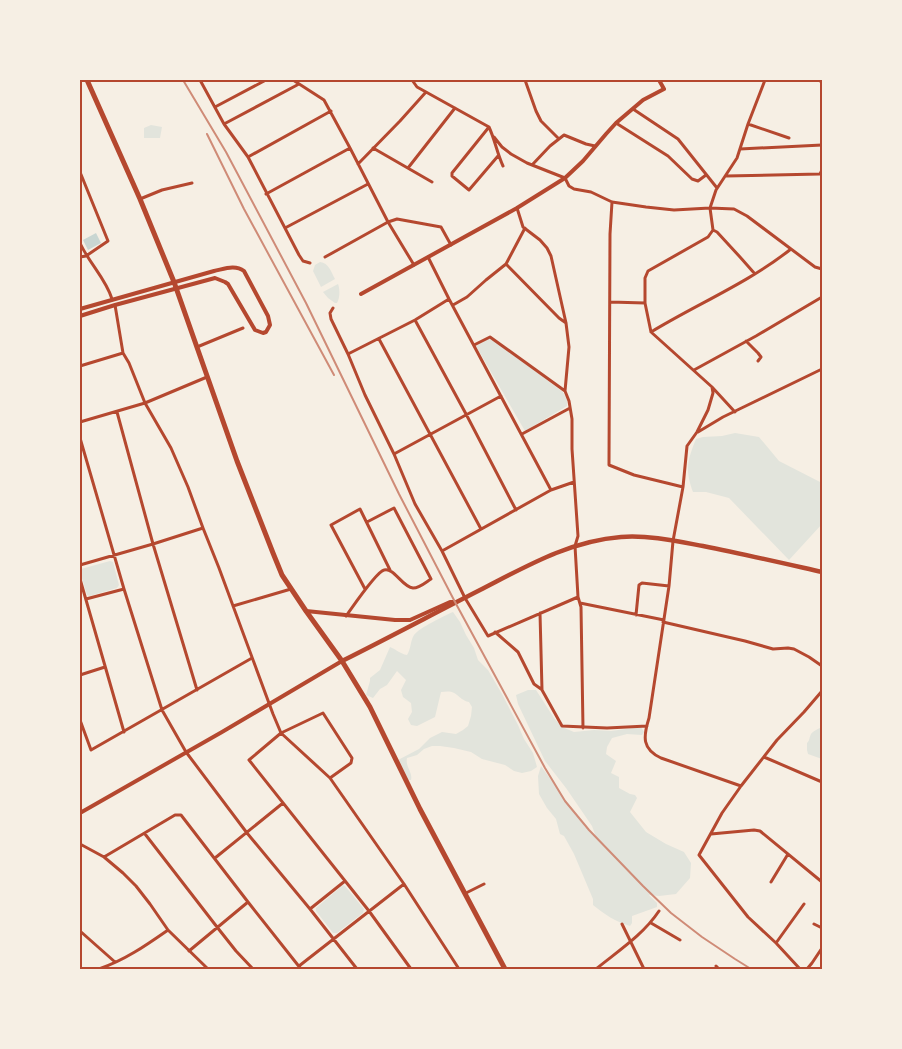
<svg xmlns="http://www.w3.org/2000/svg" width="902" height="1049" font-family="'Times New Roman',serif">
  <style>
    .green { fill: #e2e4dc }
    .water { fill: #c9d6d2 }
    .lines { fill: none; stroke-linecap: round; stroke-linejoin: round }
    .minor { stroke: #b5482f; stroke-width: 3 }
    .tertiary { stroke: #b5482f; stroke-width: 4 }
    .secondary { stroke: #b5482f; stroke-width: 4.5 }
    .trunk { stroke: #b5482f; stroke-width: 5 }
    .rail { stroke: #cf8b77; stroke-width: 2 }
    .neatline { fill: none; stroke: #b5482f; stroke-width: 2 }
  </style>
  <rect width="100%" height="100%" fill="#f6efe4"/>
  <path class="green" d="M151 125 162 127 160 138H144V128Z
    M320 262C329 263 331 272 335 279L321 287 313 271 315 265Z
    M338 284C340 289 340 298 337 303H335L328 298 323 292Z
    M490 338 563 392 567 400V406L525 431 476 346Z
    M735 433 759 437 779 461 822 483V524L789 560 729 498 706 492H693C685 470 687 461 696 439L703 437 722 436Z
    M110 561 113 562 119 585 117 588 90 596 87 595 80 572 81 569Z
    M453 612 460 622 466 635 474 648 478 660 488 670 502 694 518 725 524 739 533 753 537 767 531 771 522 773 514 771 505 765 482 759 471 752 454 748 440 746H432L424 749 417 755 407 758C405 767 413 772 411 780H407L398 760 419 749 430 738 442 732 456 734 463 730 468 726 471 716 472 707 469 702C455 698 459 689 441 692L435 717 417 726 411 725 408 719 412 712 411 703 403 697 401 690 406 680 397 671 387 685 380 689 373 698 366 695 370 681V678L380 670 390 647C396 649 400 654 407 655 411 649 410 642 414 635 419 628 444 616 453 612Z
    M528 690H536L554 718 562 727 574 732 594 730 611 731 641 727 644 732 642 735 627 734 612 738 607 747 606 754 616 761 611 773 619 777V788L630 794 635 795 637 798 630 812 646 832 666 844 684 852 691 863 690 878 676 894 659 896 649 895 657 903V907L632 916V923L630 926C616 922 604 914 593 905V899L574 854 564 836 560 834 556 819 547 808 539 794 538 776 541 766 585 827 596 837 592 826 566 788 545 761 518 704 516 695Z
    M822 727V759L808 754 807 750V743C810 740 809 738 811 734 813 731 818 729 822 727Z
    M343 885 345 886 364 909 363 913 337 933H333L316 911V908Z"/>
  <path class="water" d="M96 233 101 243 88 250 83 240Z"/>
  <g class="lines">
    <path class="minor" d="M200 80 224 124 248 157 299 255 303 261 310 263
      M293 80 324 100 350 148 388 222 414 265
      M412 80 417 87 489 127C495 140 497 153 503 166
      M525 80 536 111 541 121 558 138
      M818 80 822 82
      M215 107 266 80
      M633 109 678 139 717 188
      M616 123 668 156 692 179 698 181 706 175
      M224 124 299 84
      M748 124 789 138
      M489 127 452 173V176L469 190 498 156
      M494 137 502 147 511 154 527 163 565 178 569 186 574 189 591 192 612 202 646 207 674 210 710 208 734 209 747 216 815 267 822 269
      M373 148 432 182
      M740 149 822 145
      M248 157 331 111
      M358 164 400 121 426 92
      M532 165 550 146 564 135 586 144 595 146
      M408 168 455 108
      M80 172 108 241 86 256 80 257
      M726 176 820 174 822 170
      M266 194 350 148
      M140 199 162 190 192 183
      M612 202 610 234 609 465 634 475 683 487
      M517 208 523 227 540 240 547 248 551 256 566 323 569 347 565 391 569 401 572 419V449L578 536 575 546 578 597 581 607 583 728
      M285 228 368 184
      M713 230 717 232 740 257 755 274
      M80 243C89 263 106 279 112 299
      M325 257 388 222 397 219 441 227 451 245
      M428 257 449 299 551 490
      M506 264 559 318 566 323
      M610 302 645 303
      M115 305 123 353 129 363 145 403 171 448 188 487 203 528 219 568 273 714 281 733 330 778 404 884 459 969
      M453 305 467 297 486 280 506 264 525 228
      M333 308 330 313 331 319 348 354 365 395 394 454 415 504 442 551 465 598 488 636 578 597
      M415 320 466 414 516 510
      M651 332C697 304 748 283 791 249
      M379 339 481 529
      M746 341 758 353 761 357 758 361
      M474 345 490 337 565 391
      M197 347 243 328
      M348 354 415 320 449 299
      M80 366 123 353
      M694 370 756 336 822 297
      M712 387 713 393 708 410 697 432 687 446 683 487 673 541 669 586 649 718C643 737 642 749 661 758L741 786
      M117 412 153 544 197 690
      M735 412 712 387 651 332 645 303V278L648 271 708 237 713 230 710 208 716 190 737 158 748 124 765 80
      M80 422 145 403 207 377
      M698 432 723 417 822 369
      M522 434 570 408
      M80 438 124 589 162 710 186 752 247 833 310 909 357 969
      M394 454 501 396
      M442 551 551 490 574 482
      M80 565 153 544 203 528
      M80 579 124 732
      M365 589 331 525 360 509 390 570
      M86 599 124 589
      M580 603 664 620
      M233 606 291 589
      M540 613 542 690 562 726 607 728 647 726
      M636 615 639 585 642 583 669 586
      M346 616C352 608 376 572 384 570 394 567 402 587 413 588 420 588 426 582 431 579L394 508 367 522
      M663 622 745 641 773 649 788 648 794 649 809 657 822 666
      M495 632 518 652 534 684 541 689
      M80 675 105 667
      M80 720 91 750 252 658
      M764 757 822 782
      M330 778 351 763 352 758 323 713 281 733 249 760 369 911 411 969
      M145 834 217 927 236 951 253 969
      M711 834 754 830 760 831 822 882
      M80 844 104 857 123 873 136 886 150 904 168 930 208 969
      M104 857 175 815H181L248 902 301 969
      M215 858 283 803
      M771 882 788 854
      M466 893 484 884
      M310 909 345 881
      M651 923 680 940
      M622 924 644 969
      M814 924 822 928
      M80 931 115 962
      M776 943 804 904
      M189 951 248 902
      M299 966 404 884
      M716 966 719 969
      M99 969C125 960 145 946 168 930
      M596 969C618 951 643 935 659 911
      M800 969 776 943 748 917 699 855 722 813 741 786 777 740 804 712 822 691
      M807 969 812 963 822 948"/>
    <path class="tertiary" d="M361 294 517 208 565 178 583 161 606 134 616 123 643 100 664 89 659 80
      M80 309 214 271C224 269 235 264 244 271L268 316 270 325 266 332 263 333 255 330 228 284 225 282 215 278 115 305 80 316
      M306 611 395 620H410L450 602H454
      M80 813 222 732 342 661"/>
    <path class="secondary" d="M342 661C388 638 433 614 480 590 525 567 569 541 621 537 649 535 676 541 703 546 743 554 782 563 822 572"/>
    <path class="trunk" d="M87 80 140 199 174 282 237 461 273 553 282 575 306 611 342 661 370 707 420 809 505 969"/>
    <path class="rail" d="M183 80 226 152 306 303 399 494 455 602 545 768 565 801 589 830 643 886 671 913 702 937 735 959 751 969
      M207 134 244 209 334 375"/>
  </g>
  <rect width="902" height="1049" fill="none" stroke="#f6efe4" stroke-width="162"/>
  <rect x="81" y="81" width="740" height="887" class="neatline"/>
</svg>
